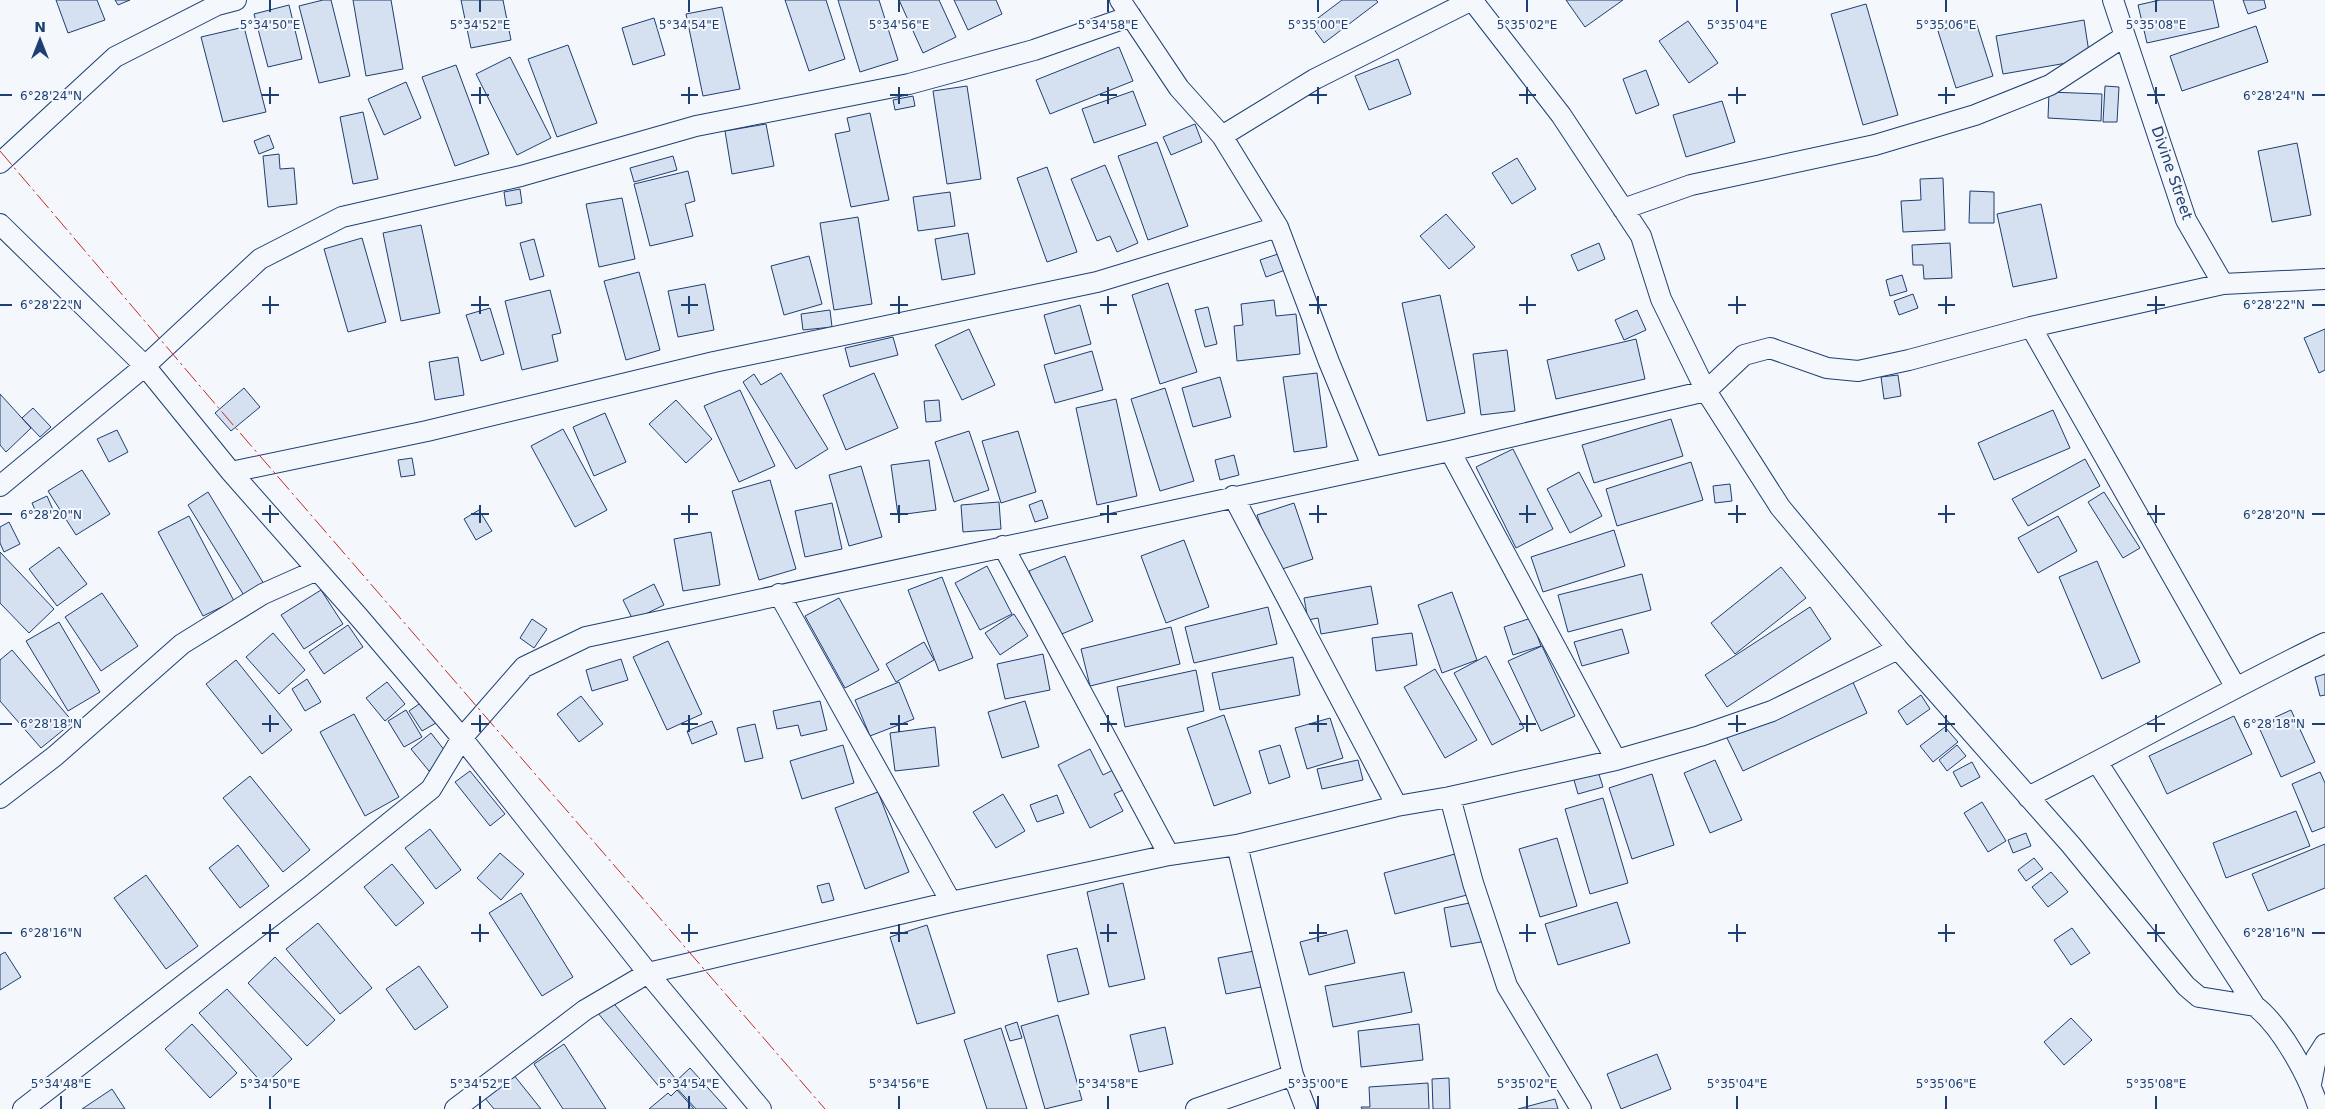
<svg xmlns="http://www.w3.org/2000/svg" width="2325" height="1109" font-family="'DejaVu Sans',sans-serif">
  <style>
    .building { fill: #d5e0f0; stroke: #1d3f73 }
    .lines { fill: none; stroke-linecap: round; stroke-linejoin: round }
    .street-casing { stroke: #1d3f73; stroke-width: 22 }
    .street { stroke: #f4f7fb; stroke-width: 20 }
    .power { stroke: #c62828; stroke-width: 1; stroke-dasharray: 18 4 2.5 4; stroke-linecap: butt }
    .ticks { fill: none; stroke: #1d3f73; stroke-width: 2 }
    .labels { text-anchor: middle; stroke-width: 4; stroke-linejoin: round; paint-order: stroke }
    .street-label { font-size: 15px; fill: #1d3f73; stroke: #f4f7fb }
    .ticks-label { font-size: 12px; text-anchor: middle; fill: #1d3f73; stroke: #f4f7fb; stroke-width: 4; stroke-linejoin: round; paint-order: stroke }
  </style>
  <rect width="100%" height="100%" fill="#f4f7fb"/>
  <path class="building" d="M56 0H97L105 20 68 33Z
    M115 0H130L118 5Z
    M323 0H331L350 76 319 83 299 6Z
    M353 0H391L403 69 366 76Z
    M461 0H503L511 40 471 48Z
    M785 0H826L845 59 809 71Z
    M838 0H879L898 60 860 72Z
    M899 0H939L956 37 923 53Z
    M954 0H996L1002 14 968 30Z
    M1342 0H1376L1378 2 1324 43 1310 24Z
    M1566 0H1623L1585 27Z
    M2160 0H2213L2219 27 2147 43 2138 5Z
    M2243 0H2264L2266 8 2248 14Z
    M1866 4 1898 115 1863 125 1831 14Z
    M289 5 302 59 268 67 254 14Z
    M722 7 740 89 703 96 686 14Z
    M654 18 665 55 633 65 622 28Z
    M1975 19 1993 76 1956 88 1938 31Z
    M2084 20 2090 59 2003 74 1996 36Z
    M1688 21 1718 63 1689 83 1659 41Z
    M2256 26 2268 62 2182 91 2170 56Z
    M244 27 266 112 223 122 201 37Z
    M568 45 597 123 557 137 528 59Z
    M1119 47 1133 81 1050 114 1036 80Z
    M510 57 551 138 517 155 476 74Z
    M1398 59 1411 94 1369 110 1355 76Z
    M456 65 489 154 455 166 422 77Z
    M1646 70 1659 105 1636 114 1623 79Z
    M406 82 421 118 384 135 368 99Z
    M967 86 981 179 947 184 933 91Z
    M2105 86 2119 87 2117 122H2103Z
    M1133 91 1146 125 1094 143 1082 109Z
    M2049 92 2102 94 2101 121 2048 118Z
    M913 96 915 106 895 110 893 100Z
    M1722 101 1735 142 1686 157 1673 115Z
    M363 112 378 179 353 184 340 117Z
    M870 113 889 200 851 207 835 134 850 131 847 118Z
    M766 124 774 166 732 174 725 131Z
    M1195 124 1202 142 1171 155 1163 137Z
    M269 135 274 148 259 154 254 141Z
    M1157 142 1188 226 1148 240 1118 156Z
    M2297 143 2311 215 2272 222 2258 151Z
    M279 154 280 169 294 168 297 204 268 207 263 156Z
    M673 156 677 170 634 182 630 168Z
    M1517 158 1536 189 1512 204 1492 173Z
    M1105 165 1138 243 1117 252 1110 236 1097 241 1071 179Z
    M1047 167 1077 252 1047 262 1017 178Z
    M688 171 695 201 685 204 693 236 650 246 634 184Z
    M1943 178 1945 230 1903 232 1901 201 1921 200 1920 179Z
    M520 189 522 203 506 206 504 192Z
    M1970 191 1994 192V223H1969Z
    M950 192 955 226 918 231 913 197Z
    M622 198 635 259 599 267 586 204Z
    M2041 204 2057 278 2013 287 1997 214Z
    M1446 214 1475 247 1449 269 1420 236Z
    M858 217 872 304 834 310 820 223Z
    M421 225 440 313 401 321 383 233Z
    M968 233 975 274 942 280 935 239Z
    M362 238 386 322 348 332 324 249Z
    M534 239 544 276 530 280 520 243Z
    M1599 243 1605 259 1578 271 1571 255Z
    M1950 243 1952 278 1924 279 1923 265H1913L1912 245Z
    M1281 253 1288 269 1266 277 1260 260Z
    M809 256 822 304 784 315 771 266Z
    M639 272 660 350 626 360 604 281Z
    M1902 275 1907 291 1890 296 1886 280Z
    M1168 283 1197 372 1160 384 1132 295Z
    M705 284 714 330 678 337 668 291Z
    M550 290 561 333 552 335 558 361 522 370 505 301Z
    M1913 294 1918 308 1899 315 1894 301Z
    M1440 295 1465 413 1427 421 1402 303Z
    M1274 300 1276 316 1296 314 1300 354 1237 361 1234 326 1243 325 1241 304Z
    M1080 305 1091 344 1055 354 1044 315Z
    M1208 307 1217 344 1205 347 1195 310Z
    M490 308 504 354 481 361 466 315Z
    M830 310 832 327 803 330 801 314Z
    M1637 310 1646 330 1624 340 1615 320Z
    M969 329 995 385 962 400 935 345Z
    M2325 329V370L2319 373 2304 338Z
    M893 337 898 355 850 367 845 348Z
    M1636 339 1645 379 1556 399 1547 360Z
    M1507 350 1515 411 1481 415 1473 354Z
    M1092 351 1103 390 1055 403 1044 365Z
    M458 357 464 395 435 400 429 362Z
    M781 373 828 449 796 469 743 382 754 374 761 385Z
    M874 373 898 428 846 450 823 395Z
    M1317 373 1327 447 1294 452 1283 377Z
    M1898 375 1901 396 1884 399 1881 377Z
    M1220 377 1231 417 1193 427 1182 388Z
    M244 388 260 407 231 431 215 413Z
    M1165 388 1194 481 1160 491 1131 399Z
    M740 390 775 466 739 482 704 406Z
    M0 394 31 428 6 452 0 445Z
    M1116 399 1137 496 1097 505 1076 408Z
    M676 400 712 439 686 463 649 424Z
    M939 400 941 421 926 422 924 401Z
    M33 408 51 427 40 437 22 418Z
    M2053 410 2070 448 1994 480 1978 443Z
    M605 413 626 462 594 476 573 427Z
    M1671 419 1683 456 1594 483 1582 445Z
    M563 429 607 510 575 527 531 446Z
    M117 430 128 452 109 462 97 439Z
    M969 431 989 490 954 502 935 442Z
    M1018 431 1036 492 1001 503 982 441Z
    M1513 449 1553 529 1516 548 1476 467Z
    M1234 455 1239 475 1220 480 1215 460Z
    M412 458 415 475 401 477 398 460Z
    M2085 459 2100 486 2028 526 2012 499Z
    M929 460 936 510 898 515 891 465Z
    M1691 462 1703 500 1617 526 1606 489Z
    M861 466 882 537 849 546 829 475Z
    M82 470 110 514 76 535 48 491Z
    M1579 472 1602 516 1570 533 1547 489Z
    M770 480 796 569 759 580 732 491Z
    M1730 484 1732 501 1715 503 1713 486Z
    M208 492 264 584 245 597 188 505Z
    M2104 492 2140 548 2123 558 2088 502Z
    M47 496 54 512 39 519 32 503Z
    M1042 500 1048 518 1035 522 1029 505Z
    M999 502 1001 529 963 532 961 505Z
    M832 503 842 549 805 557 795 511Z
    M1294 503 1313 559 1276 571 1257 515Z
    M479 510 492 531 476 540 464 519Z
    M189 516 234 601 203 616 158 532Z
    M2058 516 2077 551 2038 573 2018 538Z
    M9 522 20 544 4 552 0 543V527Z
    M1614 530 1625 566 1543 592 1531 557Z
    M711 532 720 585 683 591 674 539Z
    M1184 540 1209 607 1166 623 1141 556Z
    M59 547 87 584 57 606 29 569Z
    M0 552 54 609 29 633 0 603Z
    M1065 556 1093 621 1057 636 1029 571Z
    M2097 561 2140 662 2102 679 2059 577Z
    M987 566 1012 614 980 630 955 583Z
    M1781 567 1806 598 1735 654 1711 623Z
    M1642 574 1651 610 1568 632 1558 595Z
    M942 577 973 658 939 671 908 590Z
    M654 584 664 605 633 620 623 600Z
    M1371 586 1378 624 1321 634 1318 618 1308 620 1304 598Z
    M321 590 343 624 304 649 281 615Z
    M1452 592 1477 660 1442 673 1418 605Z
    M102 593 138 646 101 671 65 617Z
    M839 598 879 670 845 688 805 616Z
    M1268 607 1277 644 1194 663 1185 627Z
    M1810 607 1831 639 1727 707 1705 675Z
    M1014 614 1028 636 1000 655 985 633Z
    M1531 618 1541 646 1513 655 1504 627Z
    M532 619 547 629 534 648 520 638Z
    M59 622 100 692 68 711 26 641Z
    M348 625 363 647 324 674 309 652Z
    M1171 627 1180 664 1090 686 1081 649Z
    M1622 629 1629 653 1582 666 1574 642Z
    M273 633 305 670 279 694 246 657Z
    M1412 633 1417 665 1376 671 1372 638Z
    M668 641 702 714 667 730 633 657Z
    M924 642 934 660 896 682 886 664Z
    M1542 646 1575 716 1541 731 1508 661Z
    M12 650 73 722 41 748 0 701V660Z
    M1043 654 1050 690 1005 699 997 664Z
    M1486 656 1524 728 1492 745 1454 673Z
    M1293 657 1300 695 1220 710 1212 673Z
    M621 659 628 680 592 691 586 670Z
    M236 660 292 730 262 754 206 684Z
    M1435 669 1477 740 1445 758 1404 687Z
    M1196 670 1204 711 1125 727 1117 687Z
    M2325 674V695L2320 696 2315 677Z
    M1851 678 1867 713 1743 771 1726 736Z
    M307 679 321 702 305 711 292 689Z
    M387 682 405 704 385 721 366 698Z
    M899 682 914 719 870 736 855 700Z
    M1921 695 1930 709 1907 725 1898 711Z
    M581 696 603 724 579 742 557 714Z
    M820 701 827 730 801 736 798 725 777 729 773 711Z
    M1025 701 1039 747 1002 758 988 712Z
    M422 702 436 723 422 731 409 711Z
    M406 710 422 737 404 747 388 721Z
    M2291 710 2315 762 2281 777 2258 725Z
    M354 714 399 797 365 816 320 732Z
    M1224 715 1251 793 1214 806 1187 728Z
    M2234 716 2252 754 2167 794 2149 756Z
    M1330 718 1343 758 1307 769 1295 728Z
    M712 721 717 734 692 744 687 731Z
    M755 724 763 758 745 762 737 728Z
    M935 727 939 766 895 771 890 733Z
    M1945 727 1958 742 1933 762 1920 746Z
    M431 733 449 756 429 771 411 749Z
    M843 745 854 783 802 799 790 761Z
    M1280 745 1290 777 1269 784 1259 751Z
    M1957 745 1966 756 1947 771 1939 760Z
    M1090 749 1103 775 1113 770 1123 790 1114 794 1123 811 1090 828 1058 765Z
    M1358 760 1363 780 1322 789 1317 769Z
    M1715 760 1742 820 1710 833 1684 773Z
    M1972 762 1980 777 1961 787 1953 772Z
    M1596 765 1603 787 1578 794 1572 773Z
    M470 771 505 814 490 826 455 782Z
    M2320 772 2325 783V827L2312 832 2292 784Z
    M1652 774 1674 845 1632 859 1609 788Z
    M250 776 310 850 283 872 223 798Z
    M878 792 909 872 865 889 835 808Z
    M1003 794 1025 831 996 848 973 812Z
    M1057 795 1064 813 1037 822 1030 805Z
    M1603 798 1628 883 1590 894 1565 809Z
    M1982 802 2006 841 1988 852 1964 813Z
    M2296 811 2310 846 2226 878 2213 843Z
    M430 829 461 870 436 889 405 848Z
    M2026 833 2031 846 2013 853 2008 840Z
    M1557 838 1577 906 1540 917 1519 849Z
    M2325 844V888L2268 911 2252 874Z
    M238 845 269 886 240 908 209 868Z
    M1470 850 1482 891 1395 914 1384 873Z
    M500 853 524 874 501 900 477 878Z
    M2034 858 2043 869 2026 881 2018 870Z
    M392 864 424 903 396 926 364 887Z
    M2051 872 2068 892 2048 907 2032 887Z
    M146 875 198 946 166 969 114 898Z
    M829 883 834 900 822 903 817 886Z
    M1123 883 1145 979 1109 987 1087 892Z
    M521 893 573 977 542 996 489 913Z
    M1485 900 1493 940 1451 947 1444 908Z
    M1617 902 1630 943 1558 965 1545 924Z
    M318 923 372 988 340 1014 286 949Z
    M927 925 955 1013 917 1024 890 937Z
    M2072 928 2090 953 2071 965 2054 940Z
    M1347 930 1355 963 1309 975 1300 942Z
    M1077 948 1089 994 1058 1002 1047 955Z
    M1254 951 1261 987 1226 994 1218 958Z
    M5 952 21 977 0 990V955Z
    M275 957 335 1020 307 1046 248 983Z
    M419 966 448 1007 415 1030 386 989Z
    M1404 972 1412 1012 1333 1027 1325 986Z
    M227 989 292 1059 264 1085 199 1013Z
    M611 1000 675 1078 661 1089 597 1012Z
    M1058 1015 1082 1100 1045 1109 1021 1026Z
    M2071 1018 2092 1040 2064 1065 2044 1042Z
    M1017 1022 1022 1038 1010 1041 1005 1026Z
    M192 1024 237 1073 210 1098 165 1049Z
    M1419 1024 1423 1060 1361 1067 1358 1031Z
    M1165 1027 1173 1064 1139 1072 1130 1035Z
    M1001 1028 1027 1109H987L964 1040Z
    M564 1044 606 1109H563L534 1064Z
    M1657 1054 1671 1089 1621 1109 1607 1074Z
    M690 1068 727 1109H696L673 1084Z
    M513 1074 541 1109H494L484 1097Z
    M1449 1078 1450 1109H1433L1432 1079Z
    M1428 1083 1429 1109H1362L1361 1107H1370L1369 1087Z
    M112 1089 125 1109H82Z
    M677 1090 694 1109H649L668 1093 671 1096Z
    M1555 1099 1558 1109H1518Z"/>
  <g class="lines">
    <defs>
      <path id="street" d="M1120 0 1179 88 1222 136 1278 227
        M1472 0 1561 115 1641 236 1661 299 1706 391 1780 507 1898 649 2071 845 2186 986 2199 997 2255 1006C2282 1027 2309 1077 2319 1109
        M2113 0 2186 220 2223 284
        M1222 136 1315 79 1472 0
        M0 163 115 57 217 5 236 0
        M1623 209 1691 185 1875 145 1975 115 2050 85 2125 36
        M0 224 145 366 231 472 358 616 462 738 648 973 761 1109
        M2031 327 2235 686
        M1450 451 1616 760
        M231 472 427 431 714 362 1097 282 1278 227 1329 362 1372 466
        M0 486 145 366 260 259 342 217 521 176 696 126 909 84 1034 50 1131 16
        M1233 496 1397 806
        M1003 546 1169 855
        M779 594 951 902
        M2097 762 2255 1006
        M1450 797 1473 883 1507 986 1581 1109
        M2028 797C2128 747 2225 691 2325 643
        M0 798 55 756 182 644 263 594 317 570
        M1237 845 1293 1075 1306 1109
        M2311 1084 2316 1058 2325 1044
        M23 1109 311 886 431 789 462 738 524 667 586 637 1450 451 1706 391 1744 355 1770 348 1827 368 1858 371 1909 360 2031 327 2223 284 2325 279
        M455 1109 585 1010 648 973 951 902 1169 855 1237 845 1397 806 1450 797 1616 760 1700 736 1772 711 1898 649
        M1196 1109 1293 1075"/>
    </defs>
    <use href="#street" class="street-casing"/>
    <use href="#street" class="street"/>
    <path class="power" d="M0 151 228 419 825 1109"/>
  </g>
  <path class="ticks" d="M270 0V12M480 0V12M689 0V12M899 0V12M1108 0V12M1318 0V12M1527 0V12M1737 0V12M1946 0V12M2156 0V12M270 87V104M480 87V104M689 87V104M899 87V104M1108 87V104M1318 87V104M1527 87V104M1737 87V104M1946 87V104M2156 87V104M0 95H12M262 95H279M471 95H489M681 95H698M890 95H908M1100 95H1117M1309 95H1327M1519 95H1536M1728 95H1746M1938 95H1955M2147 95H2165M2312 95H2325M270 296V314M480 296V314M689 296V314M899 296V314M1108 296V314M1318 296V314M1527 296V314M1737 296V314M1946 296V314M2156 296V314M0 305H12M262 305H279M471 305H489M681 305H698M890 305H908M1100 305H1117M1309 305H1327M1519 305H1536M1728 305H1746M1938 305H1955M2147 305H2165M2312 305H2325M270 505V523M480 505V523M689 505V523M899 505V523M1108 505V523M1318 505V523M1527 505V523M1737 505V523M1946 505V523M2156 505V523M0 514H12M262 514H279M471 514H489M681 514H698M890 514H908M1100 514H1117M1309 514H1327M1519 514H1536M1728 514H1746M1938 514H1955M2147 514H2165M2312 514H2325M270 715V732M480 715V732M689 715V732M899 715V732M1108 715V732M1318 715V732M1527 715V732M1737 715V732M1946 715V732M2156 715V732M0 724H12M262 724H279M471 724H489M681 724H698M890 724H908M1100 724H1117M1309 724H1327M1519 724H1536M1728 724H1746M1938 724H1955M2147 724H2165M2312 724H2325M270 924V942M480 924V942M689 924V942M899 924V942M1108 924V942M1318 924V942M1527 924V942M1737 924V942M1946 924V942M2156 924V942M0 933H12M262 933H279M471 933H489M681 933H698M890 933H908M1100 933H1117M1309 933H1327M1519 933H1536M1728 933H1746M1938 933H1955M2147 933H2165M2312 933H2325M61 1096V1109M270 1096V1109M480 1096V1109M689 1096V1109M899 1096V1109M1108 1096V1109M1318 1096V1109M1527 1096V1109M1737 1096V1109M1946 1096V1109M2156 1096V1109"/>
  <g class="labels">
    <g class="street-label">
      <text transform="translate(2172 173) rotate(71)" y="5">Divine Street</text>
    </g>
  </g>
  <g class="ticks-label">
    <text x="270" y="29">5°34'50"E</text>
    <text x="480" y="29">5°34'52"E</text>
    <text x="689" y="29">5°34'54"E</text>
    <text x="899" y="29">5°34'56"E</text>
    <text x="1108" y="29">5°34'58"E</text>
    <text x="1318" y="29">5°35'00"E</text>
    <text x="1527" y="29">5°35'02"E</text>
    <text x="1737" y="29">5°35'04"E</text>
    <text x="1946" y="29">5°35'06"E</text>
    <text x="2156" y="29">5°35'08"E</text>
    <text x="51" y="100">6°28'24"N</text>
    <text x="2274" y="100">6°28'24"N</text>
    <text x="51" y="309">6°28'22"N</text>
    <text x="2274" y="309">6°28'22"N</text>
    <text x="51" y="519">6°28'20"N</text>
    <text x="2274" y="519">6°28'20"N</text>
    <text x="51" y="728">6°28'18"N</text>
    <text x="2274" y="728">6°28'18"N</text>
    <text x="51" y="937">6°28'16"N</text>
    <text x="2274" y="937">6°28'16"N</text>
    <text x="61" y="1088">5°34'48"E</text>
    <text x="270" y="1088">5°34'50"E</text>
    <text x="480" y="1088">5°34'52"E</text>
    <text x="689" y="1088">5°34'54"E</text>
    <text x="899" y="1088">5°34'56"E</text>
    <text x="1108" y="1088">5°34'58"E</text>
    <text x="1318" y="1088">5°35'00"E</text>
    <text x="1527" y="1088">5°35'02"E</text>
    <text x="1737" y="1088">5°35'04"E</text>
    <text x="1946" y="1088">5°35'06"E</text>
    <text x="2156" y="1088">5°35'08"E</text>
  </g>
  <g transform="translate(40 40)" stroke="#f4f7fb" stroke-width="4" paint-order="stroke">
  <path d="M0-4L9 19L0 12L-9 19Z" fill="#1d3f73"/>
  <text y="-8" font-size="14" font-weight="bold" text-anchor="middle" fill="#1d3f73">N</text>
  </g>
</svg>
